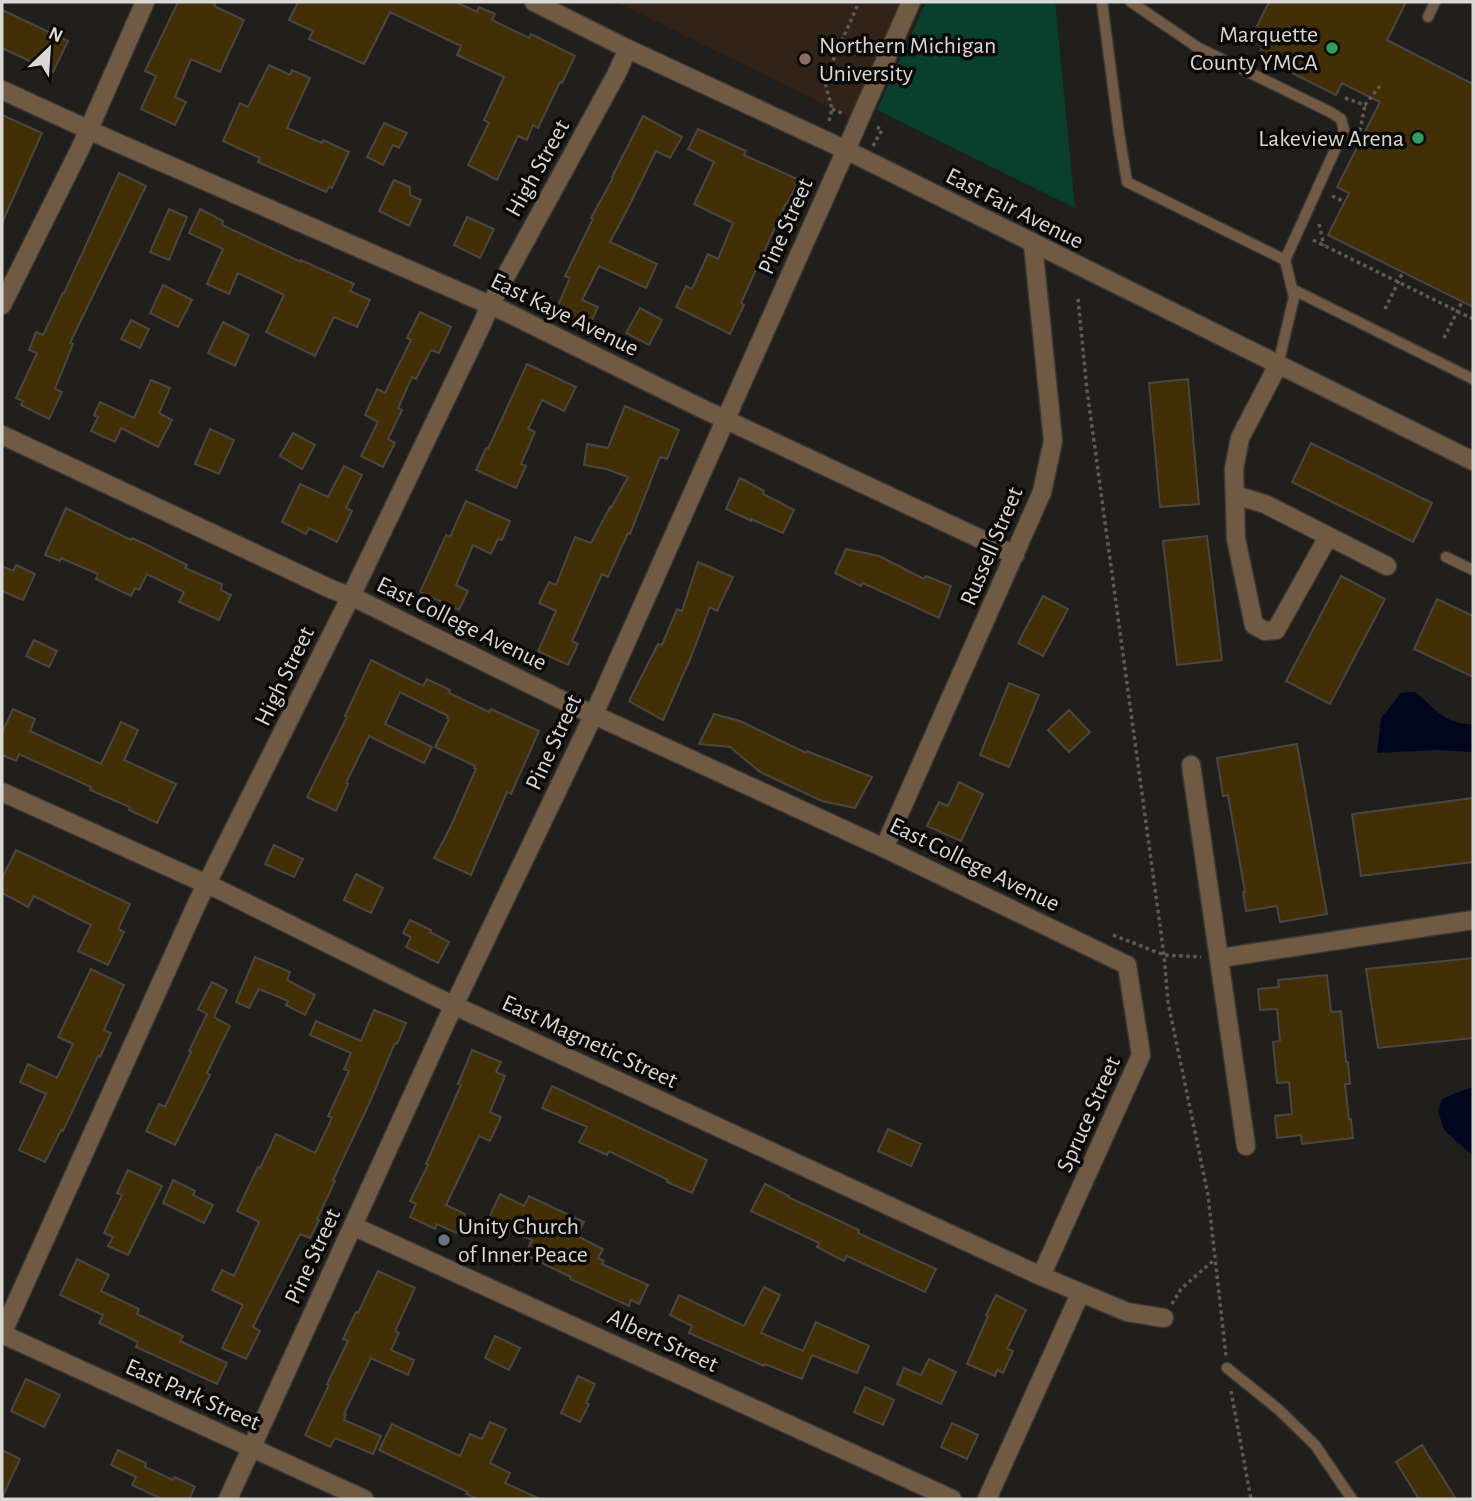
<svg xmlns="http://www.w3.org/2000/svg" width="1475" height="1501" font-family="'Alegreya Sans',sans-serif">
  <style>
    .education { fill: #312317 }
    .green { fill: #08402d }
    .water { fill: #00061e }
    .building { fill: #422f05; stroke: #4a4743; stroke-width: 2 }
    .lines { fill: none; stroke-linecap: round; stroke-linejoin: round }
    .service-casing { stroke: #3b3935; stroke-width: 13 }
    .minor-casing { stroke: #3b3935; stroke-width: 21 }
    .tertiary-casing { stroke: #3b3935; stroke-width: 21 }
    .path { stroke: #5c5a57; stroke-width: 3.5; stroke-dasharray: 3.5 3.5; stroke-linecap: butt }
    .service { stroke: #715a43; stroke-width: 10 }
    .minor { stroke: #715a43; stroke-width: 18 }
    .tertiary { stroke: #715a43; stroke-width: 18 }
    .leisure-dot { fill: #2e9e5b; stroke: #0a0907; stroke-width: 2.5 }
    .education-dot { fill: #8d6e63; stroke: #0a0907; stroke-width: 2.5 }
    .worship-dot { fill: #6b7280; stroke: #0a0907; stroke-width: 2.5 }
    .labels { text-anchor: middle; stroke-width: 7; stroke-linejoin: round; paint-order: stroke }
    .poi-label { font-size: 24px; fill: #dad8d5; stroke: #0a0907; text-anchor: end }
    .street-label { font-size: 24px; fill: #dad8d5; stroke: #0a0907 }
  </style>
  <rect width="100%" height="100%" fill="#211f1b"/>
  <path class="education" d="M616 2H905L850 117Z"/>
  <path class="green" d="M926 2H1055L1075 208 877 110Z"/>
  <path class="water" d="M1415 692C1438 710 1441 722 1473 725V752L1437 750 1377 753 1381 718 1401 693Z
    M1473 1087V1156L1444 1130 1438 1111 1442 1099 1456 1093Z"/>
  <path class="building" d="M178 2H216L214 6 244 20 220 72 191 59 175 97 186 102 175 125 141 109 156 76 145 71Z
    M298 2H456L477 12 479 7 495 14 492 20 529 38 531 34 575 56 562 83 560 82 538 128 533 125 527 140 518 136 497 180 468 165 489 123 484 120 504 77 457 55 461 46 390 12 364 64 309 39 313 31 289 20Z
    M1269 2H1406L1387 40 1473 84V307L1328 235 1349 193 1337 187 1380 102 1342 83 1336 95 1258 56 1263 46 1250 40Z
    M2 10 68 41 53 72 2 48Z
    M269 65 290 75 292 70 310 78 287 128 322 143 323 140 349 152 332 188 329 187 326 192 258 162 260 158 223 141 240 103 248 107Z
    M2 115 42 133 2 223Z
    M643 116 682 137 670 158 656 151 627 210 610 242 657 264 646 288 599 266 582 300 598 307 589 326 555 312 570 278 565 276 593 219 591 218 613 178 612 177Z
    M384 123 407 133 399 148 393 145 383 165 367 157Z
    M698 129 746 151 744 155 799 180 787 204 786 203 741 303 744 305 730 334 676 307 686 286 692 289 708 254 718 259 733 223 694 204 714 162 688 149Z
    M119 173 146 186 70 343 73 344 55 389 62 392 49 419 21 405 23 401 16 398 37 353 29 350 36 332 43 335 63 293H64Z
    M394 180 410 187V195L421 200 409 226 379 211Z
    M169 209 187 217 169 260 150 252Z
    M200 209 223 221 222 225 301 262V260L354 284 350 291 370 300 357 327 334 317 315 356 266 332 284 295 238 273 229 294 207 284 223 249 189 233Z
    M467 217 494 229 480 258 454 245Z
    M163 285 192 300 178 327 150 313Z
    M640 308 662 320 649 345 626 333Z
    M420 312 451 327 439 353 431 350 416 379 412 377 398 408 402 410 388 439 395 443 383 467 361 456 378 422 365 415 377 389 385 393 411 340 407 338Z
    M131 320 149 329 140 348 121 339Z
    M223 322 249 335 235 366 208 353Z
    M527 364 576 387 564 411 542 400 528 429 535 432 521 464 526 466 516 488 476 470 486 448 488 449Z
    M1188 379 1199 504 1160 507 1149 383Z
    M151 380 170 388 159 413 172 420 158 447 121 428 115 442 91 431 98 417 94 415 100 402 134 418Z
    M625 406 679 430 667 459 660 457 630 534 628 533 608 577 602 574 572 641 578 644 568 665 538 651 556 611 539 603 549 582 556 585 575 537 591 543 610 507 611 508 628 477 606 469 584 465 587 444 608 448Z
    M210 429 234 440 219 474 195 464Z
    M293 433 315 445 302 469 280 456Z
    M1311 443 1432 503 1413 542 1292 482Z
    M344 466 362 475 346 508 352 511 337 542 309 528 306 534 282 522 300 484 328 497Z
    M740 478 764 491 763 494 794 510 783 533 751 519V521L726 509Z
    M466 501 510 521 502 540 498 539 491 554 473 545 456 585 468 591 459 610 420 592 446 535 450 537Z
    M66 508 131 540 132 538 147 545 187 565 185 568 222 584 221 590 231 595 219 620 179 602 184 592 147 574 139 590 135 588 131 596 96 579 98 574 61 558 60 561 45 555Z
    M1207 536 1222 660 1177 665 1163 541Z
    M846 549 879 556 924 579 926 576 951 586 939 618 863 583 861 586 835 573Z
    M698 562 733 577 717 611 710 607 691 657 663 720 629 701 658 644 662 645 677 609 682 611Z
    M16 565 35 574 23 600 2 591V566L13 571Z
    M1341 576 1385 599 1330 704 1286 681Z
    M1043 596 1068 609 1043 656 1018 643Z
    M1437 599 1473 616V677L1414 649Z
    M34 640 57 651 49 667 26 656Z
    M371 660 423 686 427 679 450 690 449 693 489 712 491 709 539 731 511 794 507 792 471 875 434 858 449 830 476 769 474 768 475 766 435 747 449 719 447 718 448 716 400 692 385 724 432 747 424 763 369 736 346 783 348 784 336 811 307 797 347 717 345 716Z
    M1009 683 1039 695 1009 767 980 755Z
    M13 709 35 719 30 731 101 764 121 722 138 730 124 760 176 784 157 823 129 810 130 807 90 790 91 787 19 754 16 761 2 755V733Z
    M1069 710 1090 732 1069 752 1048 730Z
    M714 714 740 721 806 753 807 751 872 777 855 808 822 801 760 772 730 747 699 744Z
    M1297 744 1327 914 1280 922 1277 906 1246 911 1243 892H1245L1228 795 1223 796 1217 758Z
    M959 782 983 794 961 841 927 826 939 802 948 806Z
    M1473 798V862L1361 876 1352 814Z
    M274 845 303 859 294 877 265 864Z
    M16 850 130 904 118 929 124 932 108 965 78 951 91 925 34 896 28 907 2 893V878Z
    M356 874 383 888 371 913 344 900Z
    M410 920 431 930 430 932 449 942 438 963 406 947 411 937 403 933Z
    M255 957 290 972 287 980 315 995 305 1015 286 1005 288 1001 259 989 249 1008 236 1002Z
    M1473 958V1038L1378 1048 1366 969Z
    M91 969 124 985 104 1030 111 1033 100 1057 98 1056 63 1131 61 1130 45 1162 19 1150 46 1094 20 1082 28 1064 57 1078 73 1044 58 1037Z
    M1327 975 1331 1012 1341 1011 1346 1062H1348L1350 1084H1345L1349 1119H1351L1353 1138 1302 1144 1301 1135 1277 1138 1275 1116 1292 1114 1289 1082 1277 1083 1273 1042 1280 1041 1277 1009 1260 1010 1258 989 1279 987 1278 980Z
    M212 982 227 990 214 1017 230 1026 207 1073 210 1075 175 1145 146 1131 159 1104 165 1107 191 1052 189 1051 207 1014 198 1009Z
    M374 1010 406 1023 397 1044 395 1043 369 1104 333 1180 335 1181 317 1219 319 1220 310 1238 300 1234 253 1327 260 1331 246 1359 222 1348 243 1305 212 1290 222 1270 234 1276 259 1222 237 1211 258 1167 260 1168 276 1134 315 1153 332 1118 328 1116 349 1071 344 1069 351 1053 310 1035 316 1021 361 1041Z
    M472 1050 501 1062 496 1072 505 1076 490 1112 501 1117 490 1141 479 1136 446 1205 465 1214 456 1233 437 1224 435 1229 410 1217 416 1204 410 1201 428 1165 426 1164 461 1085 458 1084Z
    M552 1086 707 1160 692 1193 667 1182 668 1180 609 1151 607 1155 579 1142 587 1127 542 1108Z
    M888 1129 921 1144 911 1166 878 1151Z
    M128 1170 162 1186 128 1255 108 1246 113 1237 104 1233 122 1195 117 1193Z
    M173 1180 195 1191 193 1195 213 1205 204 1223 163 1203Z
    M765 1184 789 1196 788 1197 859 1230 858 1233 936 1269 925 1292 847 1256 844 1261 817 1247 819 1243 751 1211Z
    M500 1194 524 1206 529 1196 584 1222 577 1236 603 1249 598 1258 604 1261 602 1264 648 1285 639 1304 631 1300 629 1306 570 1279 571 1277 525 1255 532 1240 488 1220Z
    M77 1259 109 1275 101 1291 139 1309 137 1314 183 1336 180 1341 227 1363 217 1384 136 1347 138 1342 99 1323 103 1315 60 1295Z
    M378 1271 415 1288 395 1331 399 1333 391 1350 414 1360 408 1375 371 1358 344 1414 346 1415 344 1420 381 1436 373 1454 335 1438 330 1447 305 1435 329 1385 327 1384 348 1341 343 1339 356 1312 358 1313Z
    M764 1287 780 1295 761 1333 803 1351 816 1322 869 1346 857 1373 812 1355 802 1379 765 1364 764 1366 689 1333 692 1326 670 1315 679 1295 744 1326Z
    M996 1295 1026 1310 1007 1349 1013 1351 1003 1373 997 1370 995 1376 967 1364 988 1316 986 1315Z
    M495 1336 520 1348 509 1370 485 1358Z
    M929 1359 956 1372 941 1404 897 1384 904 1368 921 1375Z
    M578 1376 595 1384 586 1403 589 1404 580 1422 561 1413Z
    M26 1379 60 1395 44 1427 11 1411Z
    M865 1387 894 1400 883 1425 854 1412Z
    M490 1422 506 1429 490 1463 510 1473 505 1483 540 1499H478L466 1494 468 1492 379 1450 392 1424 460 1456 470 1434 482 1439Z
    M952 1423 978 1435 967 1459 941 1447Z
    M1422 1445 1456 1499H1419L1396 1462Z
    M2 1450 20 1459 2 1498Z
    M118 1450 146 1463 145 1467 173 1480 175 1477 195 1487 189 1499H162L132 1485 136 1477 111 1465Z"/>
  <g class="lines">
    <defs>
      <path id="service" d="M1102 2 1119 133 1127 182 1285 260 1294 297 1278 365
        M1131 2 1197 47 1330 112 1341 119 1344 130 1285 260
        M1428 17 1435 2
        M1292 289 1473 379
        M1446 557 1473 570
        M1227 1368 1278 1409 1315 1445 1352 1499"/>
      <path id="minor" d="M2 90 111 140 506 312 705 410 1015 555
        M846 150 911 2
        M1278 365 1240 438 1234 469 1236 539 1254 625 1265 631 1276 630 1328 537
        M2 435 333 590 351 596 568 703 884 848 1127 965 1141 1055 1041 1276
        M1235 495 1265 504 1387 566
        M1191 765 1246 1146
        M2 792 222 891 438 998 1041 1276 1127 1312 1164 1318
        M884 848 1042 492 1053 441 1033 244
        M1220 958 1473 920
        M353 1226 952 1499
        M2 1334 198 901 351 596 483 322 490 305 616 75 628 49
        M2 1334 364 1499
        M987 1499 1080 1294"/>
      <path id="tertiary" d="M534 2 628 49 846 150 1473 461
        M2 305 81 147 145 2
        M228 1499 446 1022 594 714 846 150"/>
    </defs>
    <use href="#service" class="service-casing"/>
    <use href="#minor" class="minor-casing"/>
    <use href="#tertiary" class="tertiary-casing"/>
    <path class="path" d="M1345 98 1365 105 1380 86
      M832 109 844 114
      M829 121 832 109 826 86 827 74 859 2
      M1360 131 1365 105
      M873 146 882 130 877 127
      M1332 196 1345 202
      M1319 224 1324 246
      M1313 240 1473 319
      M1078 299 1087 390 1164 955 1168 1002 1208 1195 1226 1356
      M1385 309 1403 272
      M1444 338 1462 302
      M1113 935 1164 955 1201 957
      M1172 1304 1181 1289 1215 1259
      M1231 1391 1251 1499"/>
    <use href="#service" class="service"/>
    <use href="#minor" class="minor"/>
    <use href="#tertiary" class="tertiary"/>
  </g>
  <g class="leisure-dot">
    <circle cx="1332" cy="48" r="7"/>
    <circle cx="1418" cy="138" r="7"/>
  </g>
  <circle class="education-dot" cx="805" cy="59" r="7"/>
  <circle class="worship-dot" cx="444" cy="1240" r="7"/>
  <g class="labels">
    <g class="poi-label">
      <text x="1318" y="42">Marquette<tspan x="1318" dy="28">County YMCA</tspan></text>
      <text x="819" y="53" text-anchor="start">Northern Michigan<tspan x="819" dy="28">University</tspan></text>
      <text x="1404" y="146">Lakeview Arena</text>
      <text x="458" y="1234" text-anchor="start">Unity Church<tspan x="458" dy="28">of Inner Peace</tspan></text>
    </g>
    <g class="street-label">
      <text transform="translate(537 168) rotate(-61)" y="8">High Street</text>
      <text transform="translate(1015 208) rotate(27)" y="8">East Fair Avenue</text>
      <text transform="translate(785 226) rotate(-66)" y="8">Pine Street</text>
      <text transform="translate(565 314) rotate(26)" y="8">East Kaye Avenue</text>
      <text transform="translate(991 546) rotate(-67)" y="8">Russell Street</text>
      <text transform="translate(462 623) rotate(26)" y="8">East College Avenue</text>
      <text transform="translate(284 676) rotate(-64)" y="8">High Street</text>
      <text transform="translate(553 742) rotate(-65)" y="8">Pine Street</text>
      <text transform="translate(975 864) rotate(26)" y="8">East College Avenue</text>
      <text transform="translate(590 1041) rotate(25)" y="8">East Magnetic Street</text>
      <text transform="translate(1088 1114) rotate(-66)" y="8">Spruce Street</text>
      <text transform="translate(312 1256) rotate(-65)" y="8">Pine Street</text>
      <text transform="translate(663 1340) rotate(25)" y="8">Albert Street</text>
      <text transform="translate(193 1394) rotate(24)" y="8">East Park Street</text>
    </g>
  </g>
  <rect width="1475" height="1501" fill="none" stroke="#dad8d5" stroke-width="7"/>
  <g transform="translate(49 49) rotate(25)" stroke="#0a0907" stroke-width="5" paint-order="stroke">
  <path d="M0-5L12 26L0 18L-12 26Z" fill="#dad8d5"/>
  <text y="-10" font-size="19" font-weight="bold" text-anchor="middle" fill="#dad8d5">N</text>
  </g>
</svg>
